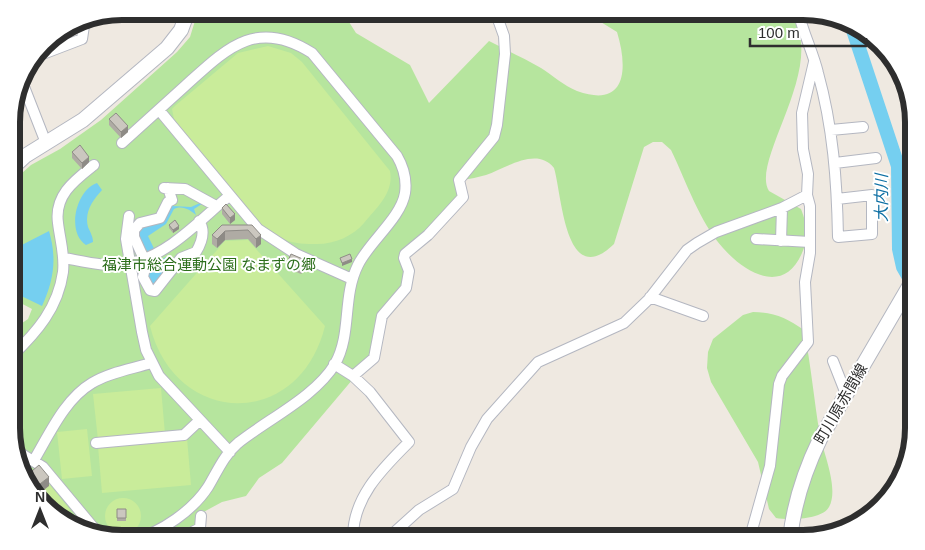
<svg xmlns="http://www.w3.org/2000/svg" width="925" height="550" font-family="Arial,'Noto Sans JP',sans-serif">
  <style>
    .green { fill: #b6e59e }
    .pitch { fill: #c9ec9a }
    .water { fill: #75cff0 }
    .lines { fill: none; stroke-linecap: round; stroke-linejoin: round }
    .river { stroke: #75cff0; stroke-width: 14 }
    .street-casing { stroke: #b4b7c1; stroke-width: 12 }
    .secondary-casing { stroke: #b4b7c1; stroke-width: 16 }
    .street { stroke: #fff; stroke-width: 10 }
    .secondary { stroke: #fff; stroke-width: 14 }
    .wall { fill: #afaba4 }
    .shaded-wall { fill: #8e8b86 }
    .building { fill: #cbc7bf; stroke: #8e8b86 }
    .labels { text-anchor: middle; stroke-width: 4; stroke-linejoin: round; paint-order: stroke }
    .park-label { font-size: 15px; fill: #2c6e1b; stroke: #fff }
    .street-label { font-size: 15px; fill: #2e2e2e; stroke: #fff }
    .water-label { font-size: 16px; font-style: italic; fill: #0d6fa3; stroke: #fff }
    .rim { fill: none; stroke: #2e2e2e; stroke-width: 6 }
  </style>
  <rect width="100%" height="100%" fill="#efe9e1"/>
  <path class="green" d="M198 11H342L356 33 410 65 429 103 489 41C506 50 524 58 541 68 552 75 564 86 577 91 627 109 628 68 617 32L583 11H787C834 59 749 160 769 191L801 209C807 224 809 238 802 253 784 295 746 274 723 248 699 221 687 183 671 150L662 142H653L644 147 614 244C565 292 562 194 554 168 537 146 506 168 486 175 478 177 470 179 463 180L468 196 408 255 412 272 383 319 380 347 282 463 259 478 246 496 222 502 198 515 197 525 172 539H122L66 524 30 489 12 442V330L28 319 32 309 13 299 20 278 19 257 12 244V182L31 165 60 149 101 120 177 52 190 37Z
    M753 312C774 312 787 318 804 330 811 365 814 400 820 436 824 454 839 489 829 507 822 520 788 520 776 518L769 509 758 462 711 382 707 368 708 352 713 339 743 315Z"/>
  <path class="pitch" d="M268 46 291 53 302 62 390 171C394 193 377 207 364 223 353 236 335 244 317 244 307 244 293 244 284 239 241 219 203 156 174 119L172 109 176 105 238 53Z
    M248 240 325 326C299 431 175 427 150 326L225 241Z
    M161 388 165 434 98 440 93 394Z
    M87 429 92 476 62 479 57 432Z
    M187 438 191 485 102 493 98 446Z
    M40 473 70 510 60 518 30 489Z
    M105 516a18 18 0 1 1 36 0a18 18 0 1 1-36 0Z"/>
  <path class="water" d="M97 183 102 190C93 200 84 212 88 227 90 232 93 236 93 242L86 245C66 232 76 190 97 183Z
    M200 203 202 204 194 209 196 215C190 210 183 205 174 209L166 224 148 236 160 261 166 257 173 259V263L154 288 145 277 147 250 142 248 139 231 144 227 159 224 172 206 191 207Z
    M49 231C57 258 54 280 42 306L15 293C20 278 22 264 14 249Z"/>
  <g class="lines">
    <path class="river" d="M851 24 898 166 899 249 903 267 914 286"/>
    <defs>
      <path id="street" d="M798 11C803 33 813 52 818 73 833 127 837 181 838 237L872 234V195L837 199
        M35 57 82 39 85 19
        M21 79 46 143
        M159 110 258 229 296 254 352 279
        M831 130 863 127
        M122 143C143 124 164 105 185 86 226 49 256 17 312 53L397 156C404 168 407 179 405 193 401 218 369 242 358 265 342 297 352 334 335 364 315 397 268 419 238 443 224 455 217 472 208 487 193 510 162 532 135 539
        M835 163 876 158
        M164 188 185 189 216 206
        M129 216 126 239 142 332 146 350 159 376 230 452
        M756 239 810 242
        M781 241 782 208
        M64 258C86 262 108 268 130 263 168 256 200 220 229 196
        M147 258 143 277 150 290 155 291 181 258 196 252C202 242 206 231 199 221
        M144 259 134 237V230L140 223 160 218 168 202 172 200 168 188
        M12 285H15
        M650 297 703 316
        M12 356C37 332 58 308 63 272 65 255 60 240 58 223 54 195 75 180 94 165
        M833 361 846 394
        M334 364 353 376 370 392 409 442C382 469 352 498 353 539
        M353 376 374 358 382 316 406 288 409 271 404 258 405 254 428 235 463 197 459 180 494 137 497 125 505 54 504 36 495 11
        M96 443 184 435 200 420
        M15 450 43 467 93 527 102 534
        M34 460C50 433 65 399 92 383 110 372 132 369 151 363
        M179 539 200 528 201 516
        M387 539 419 510 453 489 471 447 487 419 538 362 624 323 649 299 687 250 697 243 716 232 782 208 807 195
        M753 539 752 530 770 466 779 384 782 376 808 342 805 282 810 253V206L807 195 808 174 803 149 802 113 814 62"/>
      <path id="secondary" d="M12 168 25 156 83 120 167 48 181 30 188 11
        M790 539C794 502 804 472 820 439L914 278"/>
    </defs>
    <use href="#street" class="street-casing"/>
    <use href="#secondary" class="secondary-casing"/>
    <use href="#street" class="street"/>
    <use href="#secondary" class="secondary"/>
  </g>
  <path class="wall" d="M109 119 128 132 121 138 109 125Z
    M72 152 89 162 82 169 72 158Z
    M222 208 235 220 230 224 222 214Z
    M169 225 179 229 173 233 169 228Z
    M222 225H252L261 244 256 248 248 239 225 240 217 248 212 244V235Z
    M287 263 305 266 301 274 287 268Z
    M117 509H126V521H117Z"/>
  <path class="shaded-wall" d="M128 126V132L121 138V132Z
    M89 157V162L82 169V163Z
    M235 214V220L230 224V218Z
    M179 226V229L173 233V230Z
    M225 231V240L217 248V239Z
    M261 235V244L256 248V239Z
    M352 259V262L342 266V263Z
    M305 260V266L301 274V268Z
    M49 477V486L36 496 32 491V490Z"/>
  <path class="building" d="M116 113 128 126 121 132 109 119Z
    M80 145 89 157 82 163 72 152Z
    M226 204 235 214 230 218 222 208Z
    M175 220 179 226 173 230 169 225Z
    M222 225H252L261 235 256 239 248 230 225 231 217 239 212 235Z
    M291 254 305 260 301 268 287 263Z
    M350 254 352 259 342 263 340 258Z
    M39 465 49 477 32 490 29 486 25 477Z
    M117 509H126V518H117Z"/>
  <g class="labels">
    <g class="park-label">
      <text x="209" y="270">福津市総合運動公園 なまずの郷</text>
    </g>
    <g class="street-label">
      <text transform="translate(841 404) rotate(-60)" y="5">町川原赤間線</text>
    </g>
    <g class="water-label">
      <text transform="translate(881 198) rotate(-90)" y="6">大内川</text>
    </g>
  </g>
  <path d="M0 0H925V550H0ZM122 20H803A102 102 0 0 1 905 122V428A102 102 0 0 1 803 530H122A102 102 0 0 1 20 428V122A102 102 0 0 1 122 20Z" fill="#fff" fill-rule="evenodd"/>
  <path class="rim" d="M122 20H803A102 102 0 0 1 905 122V428A102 102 0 0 1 803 530H122A102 102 0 0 1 20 428V122A102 102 0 0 1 122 20Z"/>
  <g transform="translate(40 510)" stroke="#ffffff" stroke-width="4" paint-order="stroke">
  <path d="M0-4L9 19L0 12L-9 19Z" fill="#2e2e2e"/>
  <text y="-8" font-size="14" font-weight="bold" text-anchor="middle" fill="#2e2e2e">N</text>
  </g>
  <path d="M750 38v8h116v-8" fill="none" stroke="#2e2e2e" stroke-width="2.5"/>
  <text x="758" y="38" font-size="15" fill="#2e2e2e" stroke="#ffffff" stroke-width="4" paint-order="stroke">100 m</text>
</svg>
